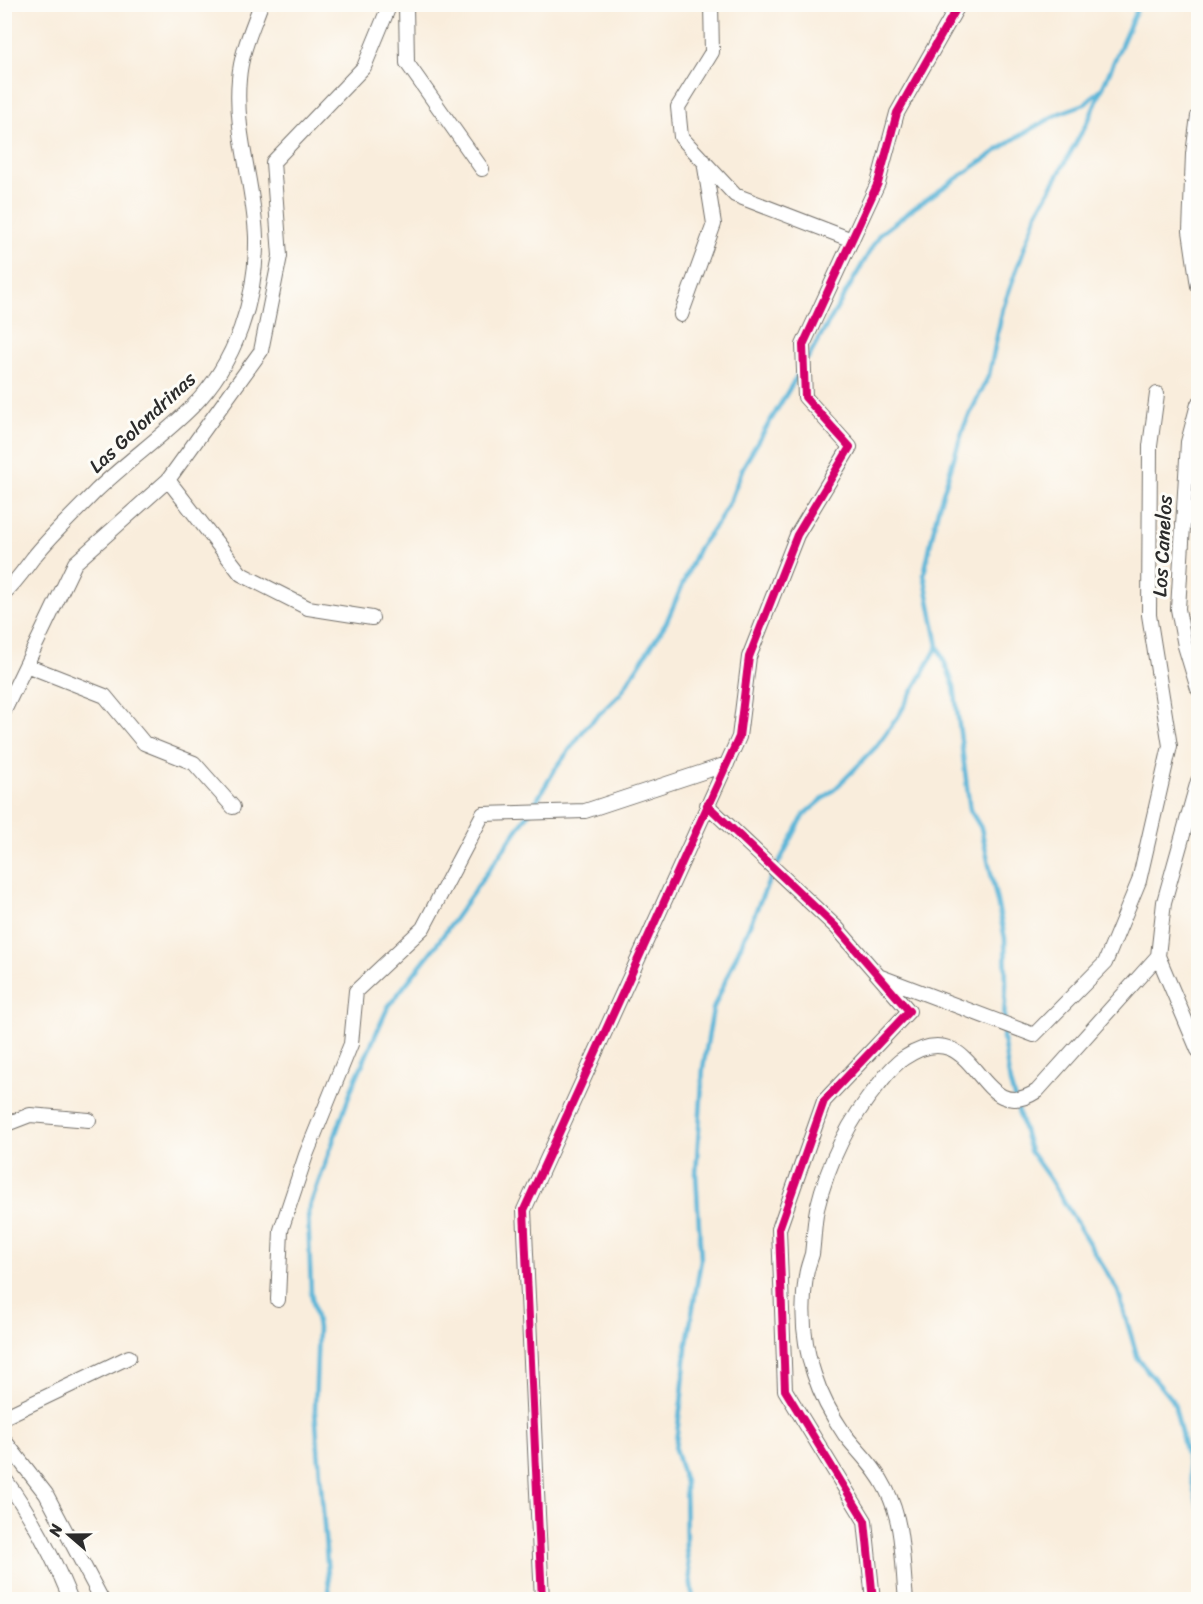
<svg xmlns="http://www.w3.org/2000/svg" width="1203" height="1604" font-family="Sriracha,sans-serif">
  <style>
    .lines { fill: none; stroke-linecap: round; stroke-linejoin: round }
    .stream { stroke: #5ab5d8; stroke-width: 4.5 }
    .minor-casing { stroke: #736f69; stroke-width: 16 }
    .minor { stroke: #fff; stroke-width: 14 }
    .cycleway-casing { stroke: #fdfcf7; stroke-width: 11 }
    .cycleway { stroke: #d6006c; stroke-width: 8 }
    .labels { text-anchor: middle; stroke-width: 6; stroke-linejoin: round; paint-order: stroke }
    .street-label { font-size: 20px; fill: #2b2b2b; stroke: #fdfcf7 }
  </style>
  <rect width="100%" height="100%" fill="#fdfcf7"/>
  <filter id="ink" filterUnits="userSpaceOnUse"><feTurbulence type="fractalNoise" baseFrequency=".0167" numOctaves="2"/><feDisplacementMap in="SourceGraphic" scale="12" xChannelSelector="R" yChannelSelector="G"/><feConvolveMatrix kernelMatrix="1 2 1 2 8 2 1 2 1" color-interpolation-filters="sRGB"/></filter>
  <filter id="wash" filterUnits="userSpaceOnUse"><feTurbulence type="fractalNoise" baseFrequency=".008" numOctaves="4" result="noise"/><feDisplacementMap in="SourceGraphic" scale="24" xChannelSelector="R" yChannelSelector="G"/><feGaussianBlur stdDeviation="1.35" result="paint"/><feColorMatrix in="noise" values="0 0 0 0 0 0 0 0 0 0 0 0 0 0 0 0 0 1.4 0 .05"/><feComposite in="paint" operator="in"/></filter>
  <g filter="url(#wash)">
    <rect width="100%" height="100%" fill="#f9eddc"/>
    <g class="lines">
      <path class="stream" d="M1139 4 1089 119 1036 215 1003 308 989 375 964 426 938 509 924 574 938 646 954 686 970 810 981 828 1005 938 1006 985 1003 1038 1010 1083 1030 1151 1050 1179 1118 1291 1138 1359 1174 1403 1198 1506
        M808 358 880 234 914 208 1014 139 1060 113 1085 104 1102 88
        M330 1600 315 1410 318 1328 311 1292 308 1212 353 1085 388 1007 437 944 531 810 554 771 586 727 620 694 666 623 698 549 719 521 731 499 743 467 800 371
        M693 1600 686 1547 685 1482 675 1449 682 1395 686 1349 701 1260 696 1174 703 1068 713 1009 768 883 804 815 837 787 876 747 899 715 938 646"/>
    </g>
  </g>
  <g filter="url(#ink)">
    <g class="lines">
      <defs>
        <path id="minor" d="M406 4 407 63 482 169
          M711 4 712 52 678 107 681 137 735 195 852 240
          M1198 116 1193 154 1190 231 1198 286
          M681 315 714 224 704 161
          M1198 404 1188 442 1178 609 1185 646 1198 689
          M168 480 241 574 308 608 372 618
          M4 593C16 582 24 570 33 558 52 534 75 513 96 491 126 462 162 437 192 407 236 363 257 298 256 237 254 184 234 132 239 79 241 52 252 29 261 4
          M26 665 105 696 144 743 194 763 233 807
          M4 711 75 563 168 480 261 351 280 256 273 162 364 67 390 4
          M1198 781 1164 902 1158 956 1198 1050
          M707 805 837 928 909 1011 824 1101 779 1229 785 1390 865 1521 873 1600
          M881 977 1034 1035 1105 963 1139 881 1170 746 1149 615 1150 446 1157 394
          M4 1125 30 1115 89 1120
          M278 1300 281 1230 306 1155 351 1044 356 991 423 928 483 814 585 811 727 764
          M4 1417 129 1357
          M4 1440 46 1494 102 1600
          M4 1478C32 1516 53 1556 71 1600
          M542 1600 524 1210 739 737 749 657 797 535 850 447 805 397 803 345 878 183 897 113 959 4
          M906 1600C902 1562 904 1523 886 1489 876 1468 859 1453 845 1435 832 1416 821 1396 814 1374 803 1343 801 1309 806 1276 807 1268 810 1261 812 1254 814 1239 814 1224 817 1209 828 1163 849 1120 879 1084 886 1075 893 1065 904 1058 979 1008 976 1131 1037 1091L1158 956"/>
      </defs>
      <use href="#minor" class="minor-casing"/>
      <use href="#minor" class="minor"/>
      <defs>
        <path id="cycleway" d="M707 805 837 928 909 1011 824 1101 779 1229 785 1390 865 1521 873 1600
          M542 1600 524 1210 739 737 749 657 797 535 850 447 805 397 803 345 878 183 897 113 959 4"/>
      </defs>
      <use href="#cycleway" class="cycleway-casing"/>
      <use href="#cycleway" class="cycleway"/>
    </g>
  </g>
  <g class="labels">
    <g class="street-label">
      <text transform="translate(142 422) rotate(-43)" y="7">Las Golondrinas</text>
      <text transform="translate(1162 546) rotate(-87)" y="7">Los Canelos</text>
    </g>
  </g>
  <rect width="1203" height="1604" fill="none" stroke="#fdfcf7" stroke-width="24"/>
  <g transform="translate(69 1535) rotate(290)" stroke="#fdfcf7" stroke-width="4.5" paint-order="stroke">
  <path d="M0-4.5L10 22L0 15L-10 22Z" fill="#2b2b2b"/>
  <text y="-9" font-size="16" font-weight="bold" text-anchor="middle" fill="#2b2b2b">N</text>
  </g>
</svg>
